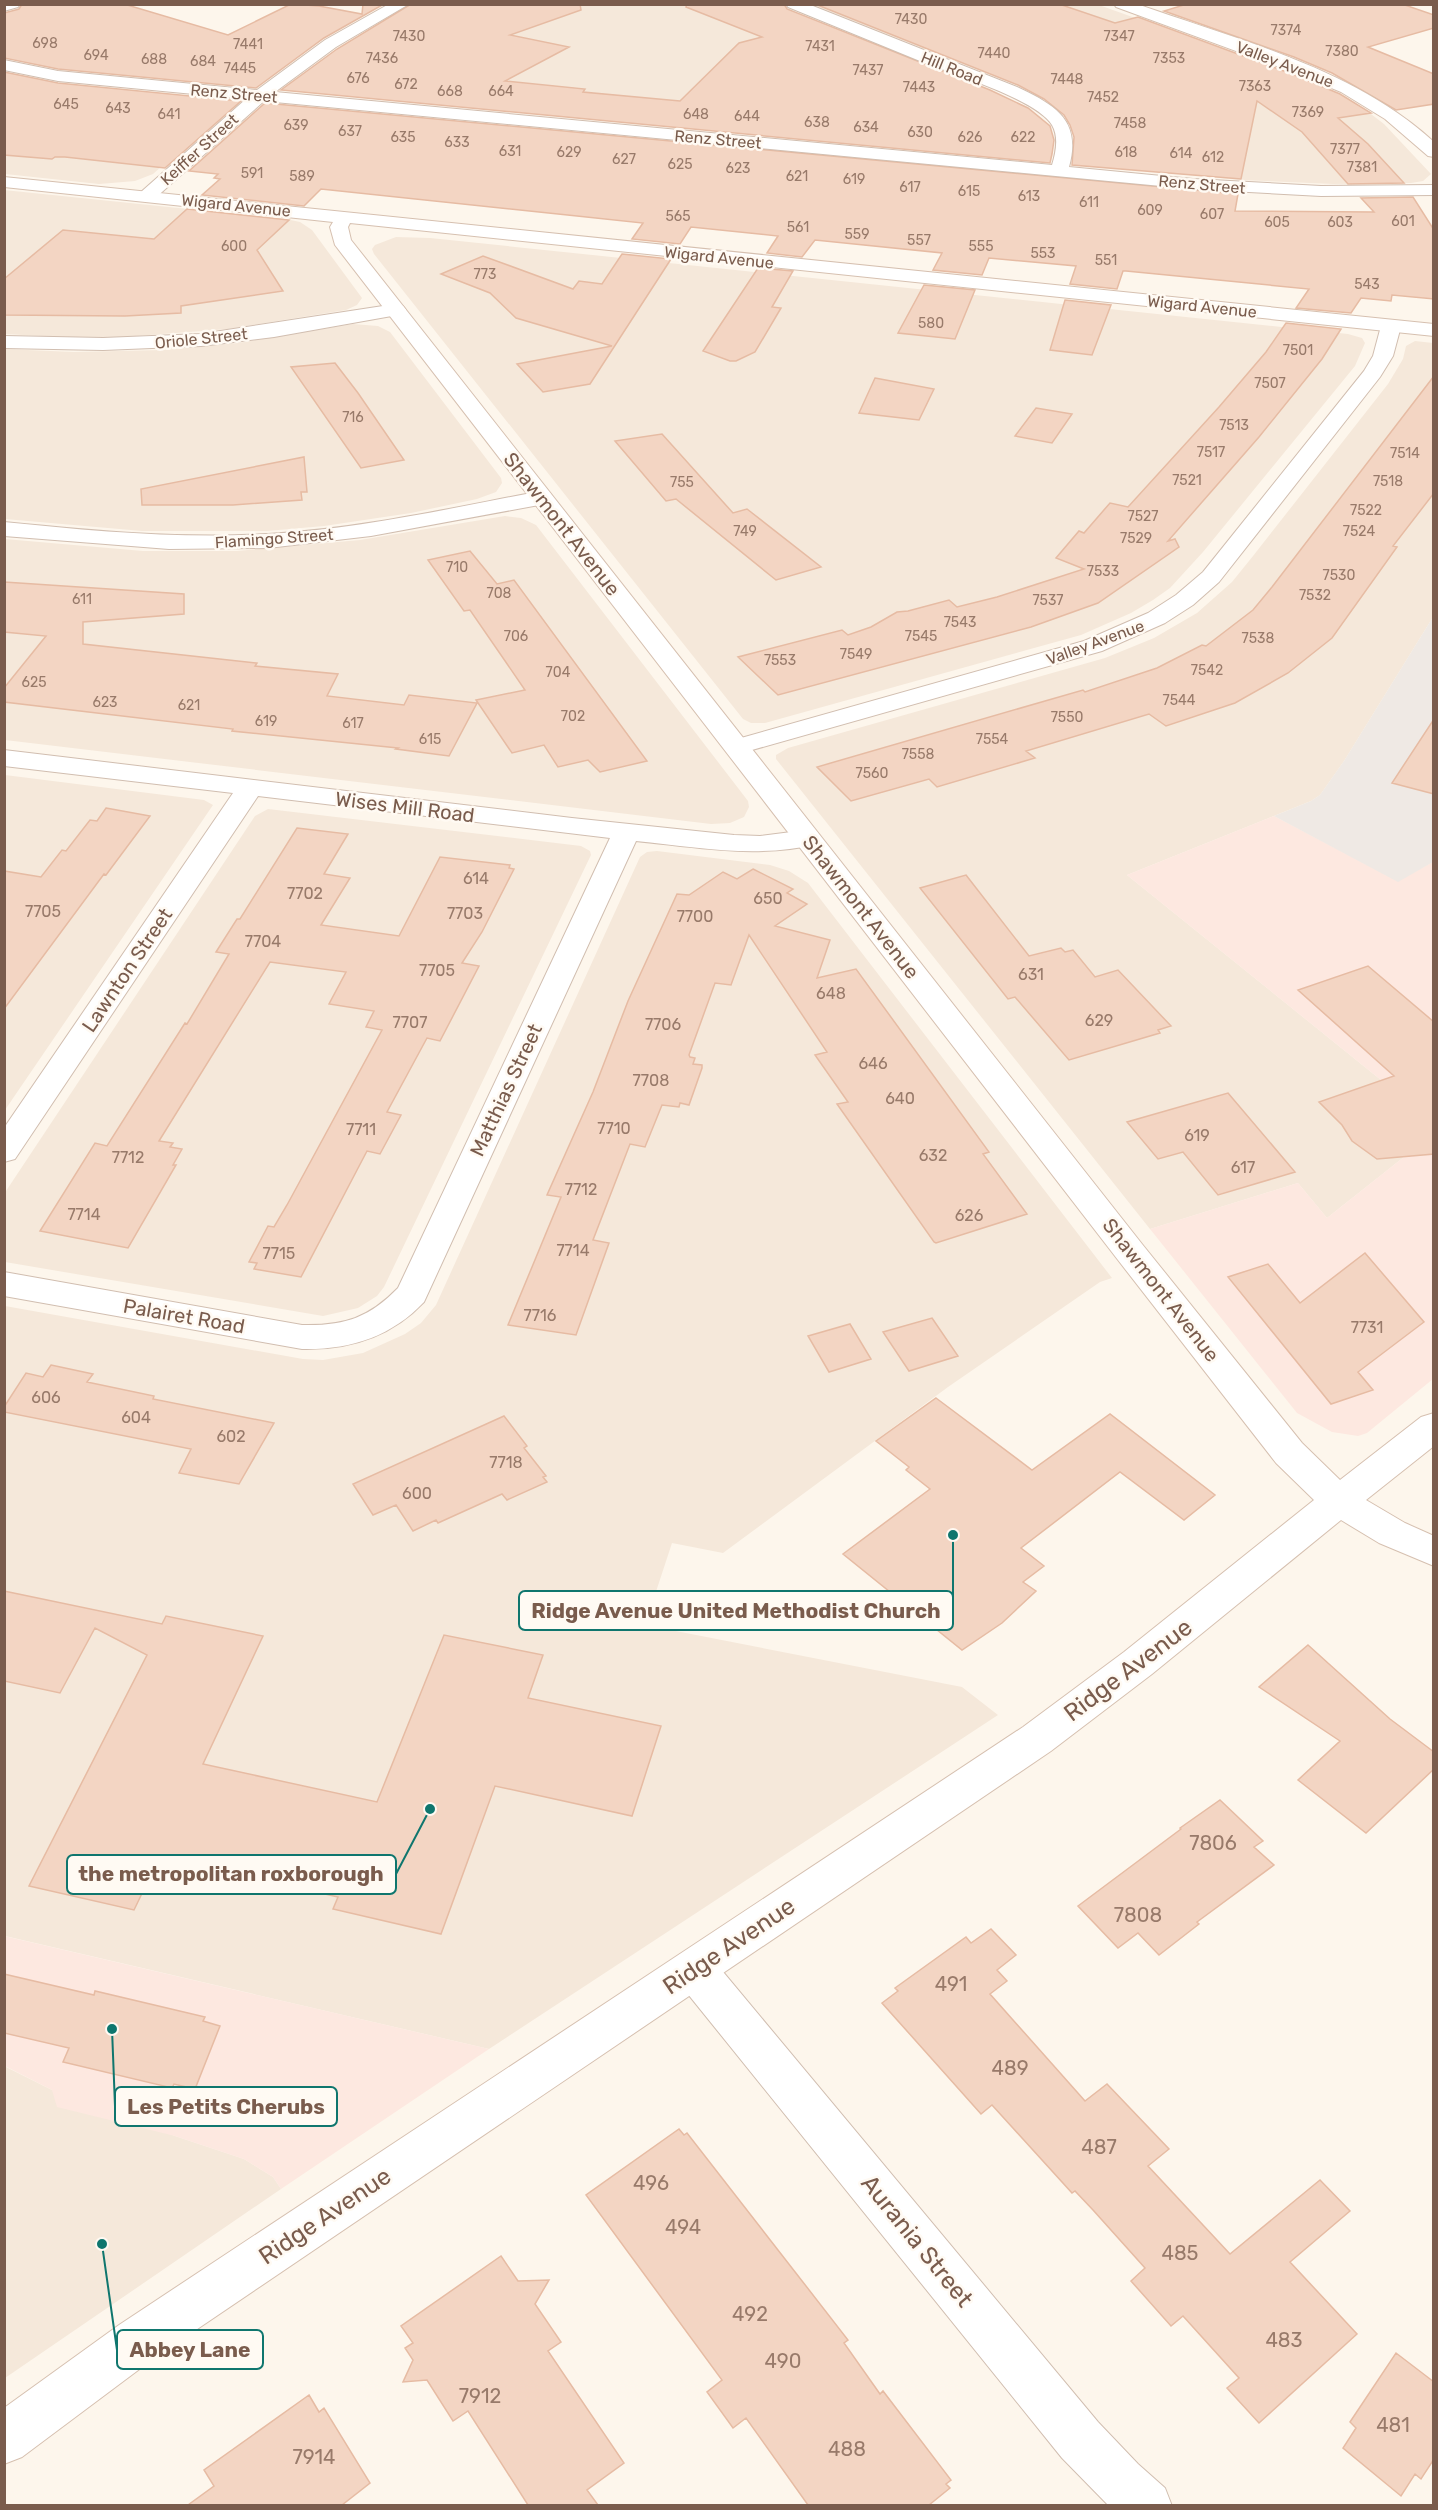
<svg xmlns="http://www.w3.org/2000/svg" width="1438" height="2510" font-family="Rubik,sans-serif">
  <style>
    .residential { fill: #f5e8da }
    .commercial { fill: #fde8e0 }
    .industrial { fill: #efe9e4 }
    .building { fill: #f3d5c3; stroke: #e6bba3; stroke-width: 1.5 }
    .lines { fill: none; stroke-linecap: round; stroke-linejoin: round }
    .street-casing { stroke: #d1beb0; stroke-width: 2 }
    .secondary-casing { stroke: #d6c0b0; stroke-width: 2 }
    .street { fill: #fff; fill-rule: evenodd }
    .secondary { fill: #fff; fill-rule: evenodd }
    .labels { text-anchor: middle; stroke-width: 5; stroke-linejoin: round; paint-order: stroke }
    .far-number-label { font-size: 14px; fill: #987a6a }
    .far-street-label { font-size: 16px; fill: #7a5c4d; stroke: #fffaf3 }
    .number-label { font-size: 16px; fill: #987a6a }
    .street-label { font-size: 20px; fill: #7a5c4d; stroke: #fffaf3 }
    .near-number-label { font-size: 20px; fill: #987a6a }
    .near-street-label { font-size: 24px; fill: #7a5c4d; stroke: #fffaf3 }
    .leader { fill: none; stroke: #0f766e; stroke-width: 2 }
    .callout-dot { fill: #0f766e; stroke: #fffaf3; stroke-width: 2 }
    .callout { fill: #fffaf3; stroke: #0f766e; stroke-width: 2 }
    .callout-label { font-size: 21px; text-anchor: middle; font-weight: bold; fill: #7a5c4d }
  </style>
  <rect width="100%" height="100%" fill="#fdf6ec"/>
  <path class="residential" d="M421 5H773L1021 160 298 91 296 80 331 53 364 33Z
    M813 5H1099L1283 71 1327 89 1367 111 1384 124 1431 174 1423 181 1411 183 1333 184 1241 180 1094 166 1063 109 1031 91Z
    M4 73 55 83 214 98 224 100 226 110 153 174 135 181 99 184 5 174Z
    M4 190 286 219 300 222 312 230 362 298 357 305 346 310 228 329 123 337H60L5 334Z
    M396 237 430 238 1348 334 1362 338 1365 343 1355 366 1203 552 1170 588 1153 600 1131 613 1081 635 765 723H751L743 719 374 254 372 249 375 245Z
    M353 324 378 326 390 332 501 478 502 483 496 492 477 499 411 513 324 526 267 531H142L5 519 4 349 74 352 162 350 238 343Z
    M1415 341 1433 343V617L1344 761 1320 795 1311 801 1127 875 1433 1122V1134L1327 1218 1298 1183 1150 1229 776 759V755L788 748 1105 658 1154 638 1197 613 1232 582 1253 556 1388 384 1403 359 1406 346Z
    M505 516 521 518 536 525 748 801 749 807 744 817 730 823 711 824 5 740V539L143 551H237L360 540Z
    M5 775 204 800 213 805 5 1110Z
    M268 809 581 846 590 851 591 855 384 1287 377 1296 358 1308 323 1316 5 1262 4 1194 255 816Z
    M657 851 770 865 789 871 808 883 1112 1278 1100 1282 948 1387 723 1553 672 1543 645 1625 962 1687 998 1715 489 2049 5 1936V1306L303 1359 323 1360 363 1353 405 1334 421 1323 436 1305 640 857 647 852Z
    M4 2066 52 2090 175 2136 244 2159 273 2177 281 2189 5 2378Z"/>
  <path class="commercial" d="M1274 816 1398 881 1433 862V1122L1127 875Z
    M1433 1134V1379L1367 1433 1358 1436 1332 1432 1297 1413 1150 1229 1298 1183 1327 1218Z
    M4 1936 489 2049 281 2189 273 2177 244 2159 175 2136 57 2107 52 2090 5 2066Z"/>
  <path class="industrial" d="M1433 617V862L1398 882 1274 816 1311 801 1320 795 1344 761Z"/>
  <path class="building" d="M22 4H124L228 35 291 4 319 6 362 14 363 4H384L324 38 256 88 58 69 4 58V13L19 9Z
    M411 4H580L581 10 510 35 569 47 505 81 585 89 583 92 680 101 739 43 762 37 686 7 687 4H784L787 9 990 90 1028 108 1050 126 1054 140 1052 154 1050 163 281 90 337 49Z
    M815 4H1059L1115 23 1138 17 1292 74 1340 94 1371 113 1338 118 1368 144 1404 183 1348 184 1302 132 1257 101 1241 179 1072 165 1074 137 1070 125 1064 115 1044 99 1018 85Z
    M1187 4H1402L1434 15V28L1368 47 1434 74V104L1396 110 1332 73 1294 57 1164 11Z
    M4 72 58 83 241 101 165 168 65 157H55L52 159 4 155Z
    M265 103 1238 194 1235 211 1374 212 1361 198 1413 197 1434 230V299L1392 295 1391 301 1361 298 1351 313 1296 308 1309 289 1126 271H1123L1117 289 1070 284 1076 266 989 258 982 275 933 270 942 253 815 240 802 257 767 253 778 236 691 227 680 244 632 239 643 223 577 216 321 189 304 206 202 195 220 179 214 178 218 174 189 171Z
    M187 209 289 220 257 250 283 291 181 306V313L125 316 4 315V279L63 230 154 239Z
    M622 254 671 259 590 384 543 392 517 364 612 346 516 318 490 293 441 274 483 256 573 289 579 281 602 284Z
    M758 268 793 271 772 307 781 308 755 352 736 361H730L703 351Z
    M924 285 975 290 955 339 898 333Z
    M1065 300 1111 305 1092 355 1050 350Z
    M1286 323 1341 329 1322 359 1259 437 1168 541 1175 539 1179 547 1098 603 1031 627 778 695 738 657 842 630 848 635 871 627 897 612 908 611 949 600 957 607 997 597 1084 569 1056 558 1079 531 1084 533 1110 503 1128 507 1219 407 1266 352Z
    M335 363 358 393 404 460 361 468 291 367Z
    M1434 376V493L1393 546 1397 547 1332 638 1288 673 1235 703 1166 726 1149 714 1026 751 1035 758 937 787 929 779 851 801 817 767 1083 690 1085 692 1157 668 1202 645 1206 646 1253 610 1272 587Z
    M875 378 934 389 919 420 859 413Z
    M1036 408 1072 414 1052 443 1015 436Z
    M662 434 733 513 747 509 821 567 776 580 676 499 666 501 615 441Z
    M304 457 307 492H301L302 500 233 505H142L141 489Z
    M470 551 497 584 514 580 647 761 600 772 588 760 558 767 544 745 512 753 476 700 525 690 470 610 464 611 428 560Z
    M4 582 184 594V614L83 622V644L257 663 255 666 338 674 327 696 404 705 409 695 477 703 449 756 396 749 398 748 232 731 233 729 4 702V688L46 636 4 632Z
    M1434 719V794L1392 783Z
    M106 808 150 816 106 875 104 874 4 1009V871L41 877 62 850 66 851 90 820 97 821Z
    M297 828 348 834 324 874 350 878 321 925 399 936 440 857 510 865 509 868 514 869 482 932 462 963 479 966 440 1041 427 1038 387 1112 401 1115 380 1154 367 1151 301 1277 254 1269 257 1263 249 1262 268 1226 274 1227 287 1205 382 1030 366 1027 374 1011 329 1004 346 972 270 962 159 1141 173 1143 170 1147 182 1149 173 1165H176L128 1248 40 1231 95 1143 107 1146 185 1023 187 1024 229 954 216 952 237 919H240Z
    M753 869 793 889 787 893 807 904 775 926 830 940 817 978 856 969 989 1152 983 1154 1027 1214 936 1243 934 1242 837 1104 848 1102 815 1055 827 1052 749 935 731 985 715 983 689 1055 690 1057 695 1058 693 1064 702 1065V1068L689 1105 680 1103 679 1107 662 1105 645 1147 630 1144 593 1240 609 1243 576 1335 508 1325 561 1197 547 1195 593 1092 628 1001 677 894 689 895 723 872 737 879Z
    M966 875 1029 956 1061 948 1065 952 1073 950 1095 977 1118 970 1171 1026 1158 1030 1160 1033 1069 1060 1015 997 1008 999 920 888Z
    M1368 966 1434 1022V1154L1377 1159 1352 1141 1342 1125 1319 1102 1394 1076 1298 990Z
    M1228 1093 1295 1172 1218 1195 1183 1152 1158 1159 1127 1122Z
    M1365 1253 1424 1322 1358 1372 1373 1390 1331 1404 1228 1277 1268 1264 1300 1303Z
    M932 1318 958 1356 909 1371 883 1332Z
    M850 1324 871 1359 829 1372 808 1336Z
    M51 1365 93 1374 87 1382 154 1396 153 1399 274 1423 239 1484 179 1473 191 1449 4 1412V1407L26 1373 43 1377Z
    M936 1398 1032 1470 1110 1414 1215 1495 1184 1520 1120 1472 1021 1548 1044 1566 1023 1582 1036 1591 1002 1623 962 1650 843 1554 930 1489 906 1470 909 1467 876 1441Z
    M504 1416 527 1446 524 1448 546 1476 543 1477 547 1482 507 1500 502 1494 438 1523 436 1520 413 1531 396 1505 373 1515 353 1484Z
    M4 1591 162 1624 166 1616 263 1636 203 1764 377 1802 444 1635 543 1655 528 1698 661 1726 632 1816 495 1786 441 1934 333 1909 338 1897 160 1856 134 1910 29 1886 147 1655 95 1628 60 1693 4 1681Z
    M1308 1645 1390 1719 1434 1752V1769L1366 1833 1298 1780 1340 1741 1259 1687Z
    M1220 1800 1263 1841 1254 1847 1274 1865 1197 1922 1199 1924 1159 1955 1138 1933 1118 1948 1078 1906 1181 1829 1180 1828Z
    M991 1929 1016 1955 997 1970 1007 1981 990 1994 1085 2101 1107 2084 1169 2149 1148 2166 1230 2254 1320 2180 1350 2211 1290 2262 1357 2334 1259 2423 1227 2388 1239 2378 1183 2316 1171 2326 1131 2281 1145 2268 1093 2210 1075 2191 1072 2193 992 2105 981 2114 882 2003 898 1991 895 1988 966 1937 971 1943Z
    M4 1974 94 1995 95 1991 205 2017 203 2021 220 2026 195 2089 174 2084 172 2088 63 2062 69 2048 4 2033Z
    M679 2129 684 2135 687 2133 848 2340 844 2343 880 2394 883 2391 951 2480 946 2484 950 2488 929 2505H808L746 2418 733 2428 707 2392 722 2380 586 2195Z
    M501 2256 518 2281 549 2280 535 2304 561 2342 548 2351 624 2463 587 2490 598 2505H528L468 2411 453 2421 427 2380 403 2382 413 2360 405 2348 413 2343 401 2326Z
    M1396 2353 1434 2382V2459L1421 2479 1415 2474 1401 2496 1343 2448 1356 2428 1350 2422Z
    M309 2395 319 2412 324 2408 370 2483 342 2505H188L214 2486 204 2470Z"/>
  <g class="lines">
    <defs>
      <path id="street" d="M4 4H20L18 7 4 11Z
        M389 4H409L336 47 275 92 1052 165C1056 152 1059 137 1052 125 1036 99 950 73 920 61 876 43 832 25 788 7L786 4H808L1017 87C1055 105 1082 120 1069 167L1193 179 1321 186 1434 185V195L1321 196 1193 189 264 101 153 200H141L138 196 141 192 246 99 58 81 4 70V60L58 71 257 90 325 40Z
        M396 304 403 306 406 310 403 314 274 337 201 346 103 350 4 348V336L103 338 201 334Z
        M1391 320 1398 322 1401 326 1393 356 1380 377 1219 582 1193 605 1165 623 1102 651 745 752 736 755 727 752 723 747 727 742 1084 641 1148 613 1176 595 1203 572 1364 371 1373 356 1381 326 1384 322Z
        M542 491 550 493 553 498 550 503 371 536 268 548 169 549 4 536V522C92 531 180 539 268 534 360 529 451 508 542 491Z
        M4 750 572 818 734 835 760 836 807 830 817 832 821 838 817 844C757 859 696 847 636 841L424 1302C391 1337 350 1350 302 1349L4 1296V1272L302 1325C344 1326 369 1318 398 1288L610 838 258 796 15 1159 4 1162V1128L233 793 4 766Z
        M694 1949 709 1955 1098 2422 1138 2464 1165 2488 1172 2506H1109L1062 2458 679 1983 672 1969 679 1955Z"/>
      <path id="secondary" d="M1114 4H1137C1238 40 1353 68 1434 142V157L1428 156 1385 119 1341 92 1293 72 1116 7Z
        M4 177 1434 324V336L350 223 348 227 351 240 1142 1244 1302 1443 1340 1480 1421 1417 1434 1413V1446L1366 1500 1405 1523 1434 1536V1566L1379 1543 1341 1520 1152 1674 1051 1751 153 2359 22 2457 4 2464V2408L119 2325 1023 1727 1124 1652 1314 1500 1276 1463 1118 1260 335 245 330 227 333 222 4 187Z"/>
    </defs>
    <use href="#street" class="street-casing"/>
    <use href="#secondary" class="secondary-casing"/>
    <use href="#street" class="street"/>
    <use href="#secondary" class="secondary"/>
  </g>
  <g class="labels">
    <g class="far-number-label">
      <text x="911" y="24">7430</text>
      <text x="1286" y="35">7374</text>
      <text x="409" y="41">7430</text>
      <text x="1119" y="41">7347</text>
      <text x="45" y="48">698</text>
      <text x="248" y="49">7441</text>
      <text x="820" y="51">7431</text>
      <text x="1342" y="56">7380</text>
      <text x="994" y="58">7440</text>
      <text x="96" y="60">694</text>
      <text x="382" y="63">7436</text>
      <text x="1169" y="63">7353</text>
      <text x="154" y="64">688</text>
      <text x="203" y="66">684</text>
      <text x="240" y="73">7445</text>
      <text x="868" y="75">7437</text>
      <text x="358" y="83">676</text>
      <text x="1067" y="84">7448</text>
      <text x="406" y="89">672</text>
      <text x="1255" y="91">7363</text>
      <text x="919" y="92">7443</text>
      <text x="450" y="96">668</text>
      <text x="501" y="96">664</text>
      <text x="1103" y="102">7452</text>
      <text x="66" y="109">645</text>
      <text x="118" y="113">643</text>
      <text x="1308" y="117">7369</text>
      <text x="169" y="119">641</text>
      <text x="696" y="119">648</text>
      <text x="747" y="121">644</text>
      <text x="817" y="127">638</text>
      <text x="1130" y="128">7458</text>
      <text x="296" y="130">639</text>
      <text x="866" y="132">634</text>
      <text x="350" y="136">637</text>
      <text x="920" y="137">630</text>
      <text x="403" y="142">635</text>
      <text x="970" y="142">626</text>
      <text x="1023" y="142">622</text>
      <text x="457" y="147">633</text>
      <text x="1345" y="154">7377</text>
      <text x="510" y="156">631</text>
      <text x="569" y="157">629</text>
      <text x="1126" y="157">618</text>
      <text x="1181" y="158">614</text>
      <text x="1213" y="162">612</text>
      <text x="624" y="164">627</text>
      <text x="680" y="169">625</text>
      <text x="1362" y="172">7381</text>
      <text x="738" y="173">623</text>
      <text x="252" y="178">591</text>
      <text x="302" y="181">589</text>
      <text x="797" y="181">621</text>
      <text x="854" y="184">619</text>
      <text x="910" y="192">617</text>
      <text x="969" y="196">615</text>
      <text x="1029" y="201">613</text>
      <text x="1089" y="207">611</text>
      <text x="1150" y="215">609</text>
      <text x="1212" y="219">607</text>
      <text x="678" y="221">565</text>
      <text x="1403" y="226">601</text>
      <text x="1277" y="227">605</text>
      <text x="1340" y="227">603</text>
      <text x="798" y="232">561</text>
      <text x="857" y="239">559</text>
      <text x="919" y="245">557</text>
      <text x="234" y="251">600</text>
      <text x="981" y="251">555</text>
      <text x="1043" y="258">553</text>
      <text x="1106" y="265">551</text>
      <text x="485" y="279">773</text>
      <text x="1367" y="289">543</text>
      <text x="931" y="328">580</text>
      <text x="1298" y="355">7501</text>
      <text x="1270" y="388">7507</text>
      <text x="353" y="422">716</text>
      <text x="1234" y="430">7513</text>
      <text x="1211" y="457">7517</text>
      <text x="1405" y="458">7514</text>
      <text x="1187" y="485">7521</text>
      <text x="1388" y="486">7518</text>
      <text x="682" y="487">755</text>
      <text x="1366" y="515">7522</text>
      <text x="1143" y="521">7527</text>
      <text x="745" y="536">749</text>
      <text x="1359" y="536">7524</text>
      <text x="1136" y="543">7529</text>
      <text x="457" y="572">710</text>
      <text x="1103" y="576">7533</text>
      <text x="1339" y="580">7530</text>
      <text x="499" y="598">708</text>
      <text x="1315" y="600">7532</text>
      <text x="82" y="604">611</text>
      <text x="1048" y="605">7537</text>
      <text x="960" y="627">7543</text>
      <text x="516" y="641">706</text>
      <text x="921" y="641">7545</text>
      <text x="1258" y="643">7538</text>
      <text x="856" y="659">7549</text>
      <text x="780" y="665">7553</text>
      <text x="1207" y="675">7542</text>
      <text x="558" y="677">704</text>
      <text x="34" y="687">625</text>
      <text x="1179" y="705">7544</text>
      <text x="105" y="707">623</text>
      <text x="189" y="710">621</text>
      <text x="573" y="721">702</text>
      <text x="1067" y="722">7550</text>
      <text x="266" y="726">619</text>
      <text x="353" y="728">617</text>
      <text x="430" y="744">615</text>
      <text x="992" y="744">7554</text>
      <text x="918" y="759">7558</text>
      <text x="872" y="778">7560</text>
    </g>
    <g class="far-street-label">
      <text transform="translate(1285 64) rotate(21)" y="6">Valley Avenue</text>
      <text transform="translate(952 68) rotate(22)" y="6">Hill Road</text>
      <text transform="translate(234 93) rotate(5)" y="6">Renz Street</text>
      <text transform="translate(718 139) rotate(5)" y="6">Renz Street</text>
      <text transform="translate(199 149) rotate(-42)" y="6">Keiffer Street</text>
      <text transform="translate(1202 184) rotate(5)" y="6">Renz Street</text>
      <text transform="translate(236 205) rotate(6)" y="6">Wigard Avenue</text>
      <text transform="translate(719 257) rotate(6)" y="6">Wigard Avenue</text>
      <text transform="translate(1202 306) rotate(6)" y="6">Wigard Avenue</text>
      <text transform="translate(201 338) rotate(-6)" y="6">Oriole Street</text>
      <text transform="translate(274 538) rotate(-4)" y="6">Flamingo Street</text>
      <text transform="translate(1095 642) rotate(-20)" y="6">Valley Avenue</text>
    </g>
    <g class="number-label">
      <text x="476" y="884">614</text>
      <text x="305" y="899">7702</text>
      <text x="768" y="904">650</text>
      <text x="43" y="917">7705</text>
      <text x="465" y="919">7703</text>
      <text x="695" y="922">7700</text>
      <text x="263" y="947">7704</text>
      <text x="437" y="976">7705</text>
      <text x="1031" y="980">631</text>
      <text x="831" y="999">648</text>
      <text x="1099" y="1026">629</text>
      <text x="410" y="1028">7707</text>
      <text x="663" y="1030">7706</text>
      <text x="873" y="1069">646</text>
      <text x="651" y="1086">7708</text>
      <text x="900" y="1104">640</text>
      <text x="614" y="1134">7710</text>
      <text x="361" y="1135">7711</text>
      <text x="1197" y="1141">619</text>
      <text x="933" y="1161">632</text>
      <text x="128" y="1163">7712</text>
      <text x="1243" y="1173">617</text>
      <text x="581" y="1195">7712</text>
      <text x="84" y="1220">7714</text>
      <text x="969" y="1221">626</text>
      <text x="573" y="1256">7714</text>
      <text x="279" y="1259">7715</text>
      <text x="540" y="1321">7716</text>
      <text x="1367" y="1333">7731</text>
      <text x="46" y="1403">606</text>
      <text x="136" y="1423">604</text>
      <text x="231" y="1442">602</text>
      <text x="506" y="1468">7718</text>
      <text x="417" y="1499">600</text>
    </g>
    <g class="street-label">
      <text transform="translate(562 524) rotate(52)" y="7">Shawmont Avenue</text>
      <text transform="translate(405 807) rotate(7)" y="7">Wises Mill Road</text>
      <text transform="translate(861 907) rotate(52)" y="7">Shawmont Avenue</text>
      <text transform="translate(127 970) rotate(-56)" y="7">Lawnton Street</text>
      <text transform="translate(506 1090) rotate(-65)" y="7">Matthias Street</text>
      <text transform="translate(1161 1290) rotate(52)" y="7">Shawmont Avenue</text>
      <text transform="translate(184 1316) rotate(10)" y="7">Palairet Road</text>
    </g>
    <g class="near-number-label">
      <text x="1213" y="1850">7806</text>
      <text x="1138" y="1922">7808</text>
      <text x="951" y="1991">491</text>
      <text x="1010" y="2075">489</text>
      <text x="1099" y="2154">487</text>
      <text x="651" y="2190">496</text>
      <text x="683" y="2234">494</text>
      <text x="1180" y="2260">485</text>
      <text x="750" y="2321">492</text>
      <text x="1284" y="2347">483</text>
      <text x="783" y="2368">490</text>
      <text x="480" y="2403">7912</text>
      <text x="1393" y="2432">481</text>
      <text x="847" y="2456">488</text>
      <text x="314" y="2464">7914</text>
    </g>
    <g class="near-street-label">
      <text transform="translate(1128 1670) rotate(-37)" y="8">Ridge Avenue</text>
      <text transform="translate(729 1946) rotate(-34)" y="8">Ridge Avenue</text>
      <text transform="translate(325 2216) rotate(-34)" y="8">Ridge Avenue</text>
      <text transform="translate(917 2241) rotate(51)" y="8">Aurania Street</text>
    </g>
  </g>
  <path class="leader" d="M953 1535L953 1611M430 1809L396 1874M112 2029L115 2106M102 2244L117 2350"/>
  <g class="callout-dot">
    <circle cx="953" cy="1535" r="6"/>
    <circle cx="430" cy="1809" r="6"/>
    <circle cx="112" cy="2029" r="6"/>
    <circle cx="102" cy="2244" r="6"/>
  </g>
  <g class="callout">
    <rect x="519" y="1591" width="434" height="39" rx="6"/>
    <rect x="67" y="1855" width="329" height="39" rx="6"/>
    <rect x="115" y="2087" width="222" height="39" rx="6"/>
    <rect x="117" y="2330" width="146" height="39" rx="6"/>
  </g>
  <g class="callout-label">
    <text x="736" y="1618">Ridge Avenue United Methodist Church</text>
    <text x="231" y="1881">the metropolitan roxborough</text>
    <text x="226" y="2114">Les Petits Cherubs</text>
    <text x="190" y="2357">Abbey Lane</text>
  </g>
  <rect width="1438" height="2510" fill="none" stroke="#7a5c4d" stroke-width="12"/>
</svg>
